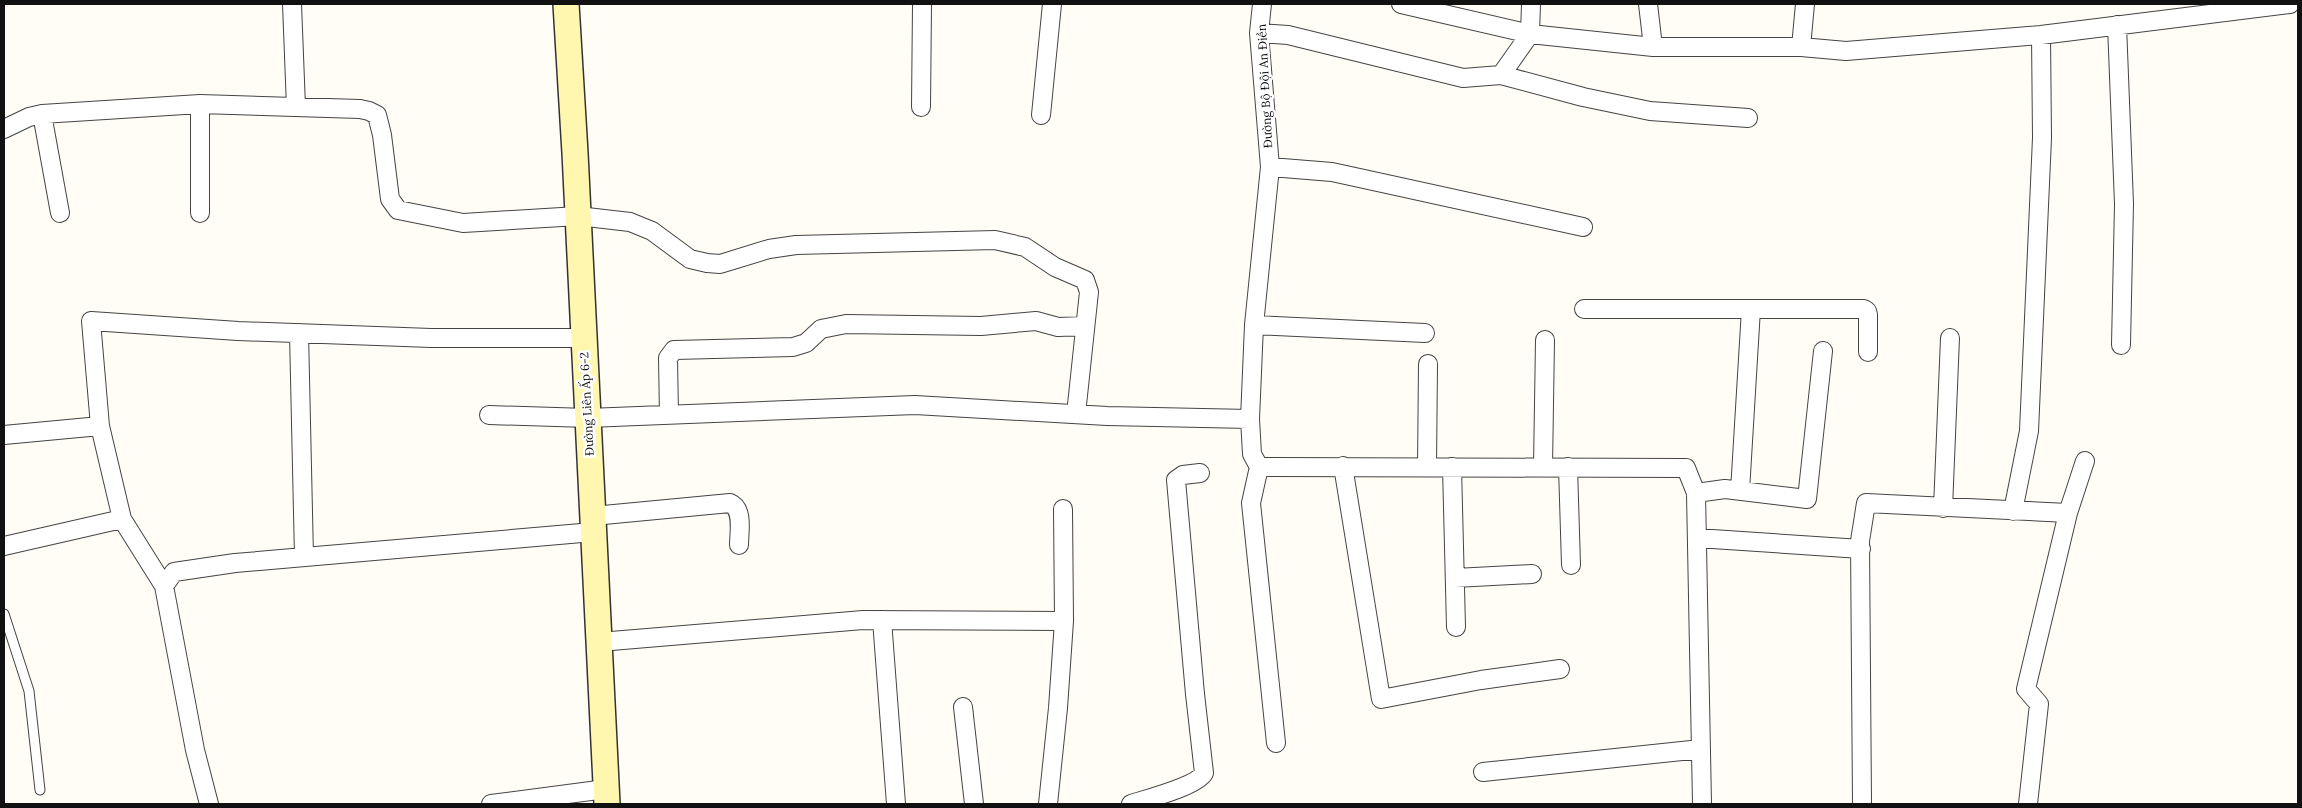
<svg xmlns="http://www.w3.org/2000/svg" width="2302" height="808" font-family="Lora,serif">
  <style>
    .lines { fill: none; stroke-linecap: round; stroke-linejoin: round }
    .lane-casing { stroke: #444; stroke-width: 11 }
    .street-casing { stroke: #444; stroke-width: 20 }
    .secondary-casing { stroke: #333; stroke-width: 28 }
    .lane { stroke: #fff; stroke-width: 9 }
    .street { stroke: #fff; stroke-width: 18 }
    .secondary { stroke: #fff6b0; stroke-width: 25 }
    .labels { text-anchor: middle; stroke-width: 5; stroke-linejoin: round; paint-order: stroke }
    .street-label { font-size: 12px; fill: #111; stroke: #fff }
  </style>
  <rect width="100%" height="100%" fill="#fffdf5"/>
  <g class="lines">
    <defs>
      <path id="lane" d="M4 614 29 691 40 790"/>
      <path id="street" d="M292 4 296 107
        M1262 4 1259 33 1270 167 1254 325 1250 419 1252 454 1259 467 1686 468 1696 493 1702 804
        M1401 4 1530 34 1653 47H1801L1846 51 2041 35 2290 4
        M1648 4 1653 47
        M2117 25 2124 204 2121 345
        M1259 33 1288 35 1463 78 1501 75 1530 34 1531 4
        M1801 47 1805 4
        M1501 75 1583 97 1650 111 1748 118
        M921 107 922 4
        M42 114 60 213
        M1041 115 1052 4
        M4 129 29 117 42 114 200 104 360 109 369 111 377 115 382 135 390 199 398 210 463 223 578 216 630 222 652 231 690 259 707 263 720 264 769 249 796 245 995 240 1025 247 1055 267 1085 280 1089 292 1076 414
        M1270 167 1332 172 1583 227
        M200 213V104
        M1584 309H1864L1867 311 1868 315V352
        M1254 325 1425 333
        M299 333 304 557
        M489 415 588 418 915 405 1107 416 1250 419
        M669 415 668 358 674 350 793 347 806 343 821 329 846 324 981 326 1036 321 1058 327 1084 326
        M4 435 100 426
        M1343 466 1381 699 1481 680 1560 669
        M1259 467 1251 503 1276 743
        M1427 467 1428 364
        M1452 467 1456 627
        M1543 467 1545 340
        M1568 467 1571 565
        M1740 491 1751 309
        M1696 493 1725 489 1807 499 1823 351
        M1943 508 1950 338
        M2013 511 2029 431 2042 138 2041 35
        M593 516 730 503C744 509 739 532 739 545
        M122 519 100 426 91 321 238 331 431 338H584
        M1697 538 1861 549
        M4 546 122 519 164 586
        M1455 578 1532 574
        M882 620 896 804
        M599 642 863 620 1064 621
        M963 707 974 804
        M1483 772 1701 749
        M209 804 195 750 164 586 174 572 235 563 593 532
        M491 804 606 789
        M1048 804 1058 708 1064 621 1063 509
        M1131 804C1147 799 1197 786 1204 773L1195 694 1176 480 1183 475 1200 473
        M1862 804 1860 541 1866 503 2068 513
        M2028 804 2039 704 2026 689 2068 513 2085 461"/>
      <path id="secondary" d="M566 4 575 153 607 804"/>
    </defs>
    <use href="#lane" class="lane-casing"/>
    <use href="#street" class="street-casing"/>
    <use href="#secondary" class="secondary-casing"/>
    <use href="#lane" class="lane"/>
    <use href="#street" class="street"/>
    <use href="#secondary" class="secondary"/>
  </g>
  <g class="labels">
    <g class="street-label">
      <text transform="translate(1265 86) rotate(-93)" y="4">Đường Bộ Đội An Điền</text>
      <text transform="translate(587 404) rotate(-93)" y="4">Đường Liên Ấp 6-2</text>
    </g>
  </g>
  <rect width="2302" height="808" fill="none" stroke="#111111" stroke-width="10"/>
</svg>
